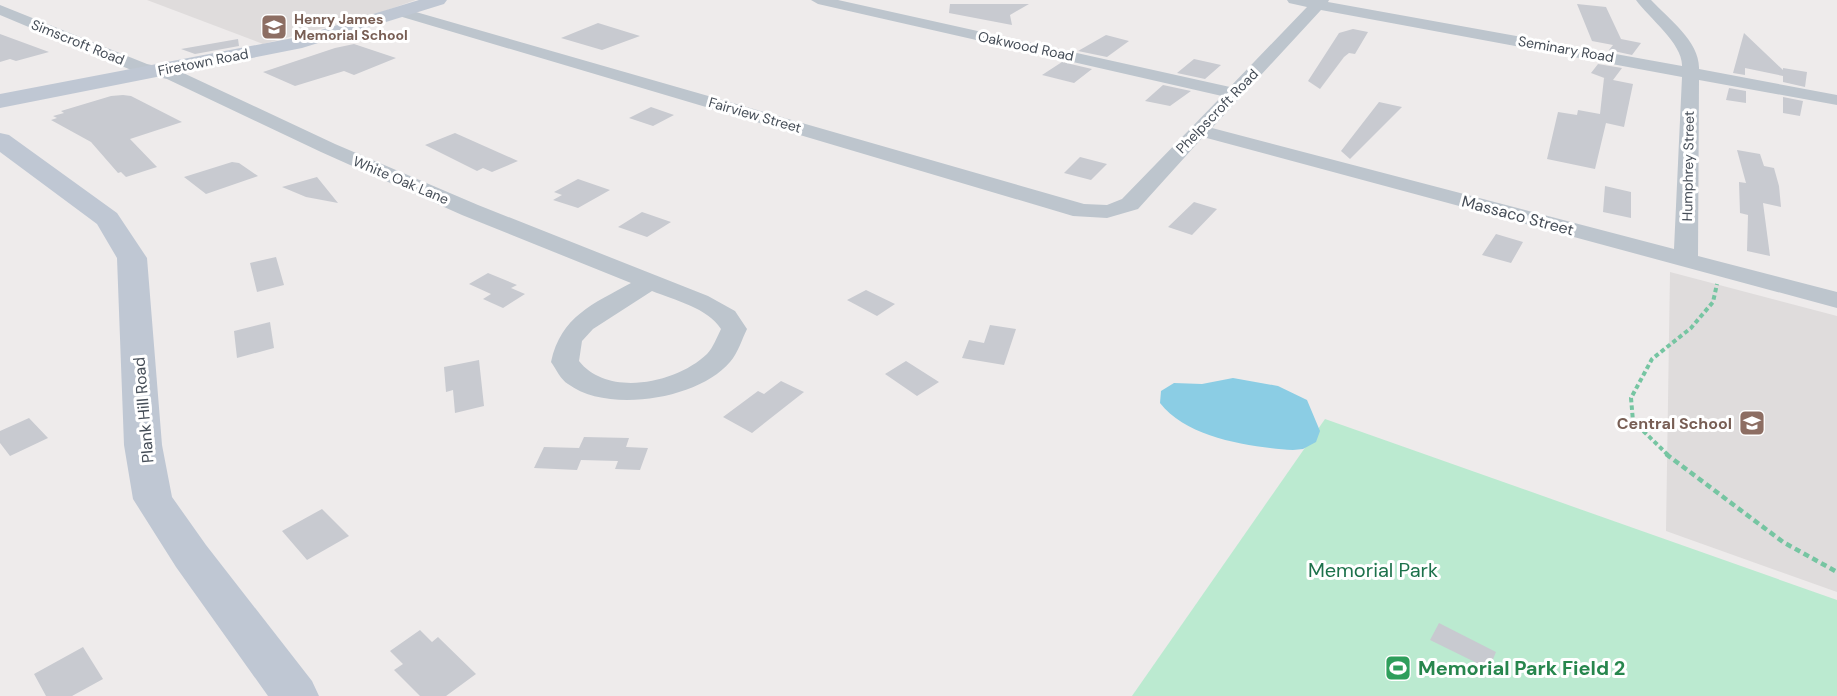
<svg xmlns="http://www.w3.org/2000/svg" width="1837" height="696" font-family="'DM Sans',sans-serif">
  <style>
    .education { fill: #dfdcdc }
    .green { fill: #bbead0 }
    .water { fill: #8bcde4 }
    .building { fill: #c8cad0 }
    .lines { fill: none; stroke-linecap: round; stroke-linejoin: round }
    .path-far1 { stroke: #76c5a2; stroke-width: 4; stroke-dasharray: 4.5 3; stroke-linecap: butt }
    .path { stroke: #76c5a2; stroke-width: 4.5; stroke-dasharray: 6 4; stroke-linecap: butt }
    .street { fill: #bdc5cd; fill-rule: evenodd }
    .secondary { fill: #bfc7d3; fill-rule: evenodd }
    .labels { text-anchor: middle; stroke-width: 6; stroke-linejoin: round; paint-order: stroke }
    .far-education-label { font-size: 14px; font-weight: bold; fill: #785e54; stroke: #fff; text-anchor: start }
    .far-street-label { font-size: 14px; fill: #454d57; stroke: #fff }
    .street-label { font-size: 16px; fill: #454d57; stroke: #fff }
    .education-label { font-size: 16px; font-weight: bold; fill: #785e54; stroke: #fff; text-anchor: end }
    .near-park-label { font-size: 20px; fill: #1d714b; stroke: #fff }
    .near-leisure-label { font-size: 20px; font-weight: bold; fill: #27864d; stroke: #fff; text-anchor: start }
  </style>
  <rect width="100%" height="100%" fill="#eeebeb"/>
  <path class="education" d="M147 0H416L376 14 263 44Z
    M1670 272 1837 316V592L1666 531Z"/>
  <path class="green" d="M1325 419 1837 600V696H1132Z"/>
  <path class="water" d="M1233 378 1278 386 1307 400 1320 431 1316 442 1303 449 1293 450C1251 447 1188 439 1160 403L1161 391 1174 383 1202 384Z"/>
  <path class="building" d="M950 4H1029L1010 15 1012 25 949 13Z
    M1577 4 1606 7 1621 39 1641 43 1632 55 1609 50 1613 45 1592 41Z
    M598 23 640 36 602 50 561 38Z
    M1353 29 1368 32 1355 54 1349 53 1344 57 1320 89 1308 81 1339 33Z
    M1744 33 1783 70V68L1807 72 1805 87 1783 82V76L1745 68V75L1733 73Z
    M0 34 49 52 16 61 10 59 0 62Z
    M1106 35 1129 41 1107 57 1078 51Z
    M238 39 239 46 195 54 181 49Z
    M354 44 396 58 354 75 344 71 295 86 263 72 335 48Z
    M1194 59 1221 65 1205 79 1177 73Z
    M1062 62 1092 69 1074 83 1042 75Z
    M1598 64 1622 68 1613 80 1633 84 1624 127 1606 123 1595 169 1547 159 1558 112 1577 115 1578 110 1600 114 1604 78 1607 79 1591 73Z
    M1163 85 1191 91 1170 106 1145 101Z
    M1729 88 1746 91V103L1726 100Z
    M123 95 131 96 182 122 130 139 157 167 126 177 121 172 118 173 91 142 51 120 57 118 53 116 64 113 61 111 111 96Z
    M1783 97 1803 101 1800 116 1783 113Z
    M1379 102 1402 107 1350 159 1341 151Z
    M651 107 674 115 653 126 629 118Z
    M455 133 518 161 492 172 483 168 477 171 425 145Z
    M1737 150 1760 154 1764 166 1774 168 1779 186 1781 207 1763 203 1770 256 1747 251 1748 215 1740 213 1739 182 1746 183Z
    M1080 157 1107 164 1091 180 1064 173Z
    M232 162 239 163 258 176 206 194 184 177Z
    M317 177 338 203 306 197 282 187Z
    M578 179 610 190 578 208 553 200 562 195 554 192Z
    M1605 186 1631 192V218L1603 212Z
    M1194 202 1217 209 1192 235 1168 227Z
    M642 212 671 222 647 237 618 227Z
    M1496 234 1523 242 1511 263 1482 255Z
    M276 257 284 285 257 292 250 263Z
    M488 273 517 285 511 288 525 294 503 308 483 299 491 294 469 284Z
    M866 290 895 304 877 316 847 300Z
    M270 322 274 348 237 358 234 331Z
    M990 325 1016 329 1004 365 962 358 969 340 984 343Z
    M479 360 484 406 455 413 453 390 446 392 444 367Z
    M906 361 939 382 917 396 885 374Z
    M781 381 804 392 752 433 723 417 758 391 764 394Z
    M29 418 48 438 10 456 0 443V431Z
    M584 437 629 438 626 447 648 448 640 470 615 469 618 461 581 460 577 470 534 468 544 447 579 448Z
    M322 509 349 536 307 560 282 531Z
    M1439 623 1496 652 1489 669 1430 640Z
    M420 630 432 642 438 637 476 674 446 696H420L394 670 403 664 390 651Z
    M83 647 103 679 72 696H46L34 674Z"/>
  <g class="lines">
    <path class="path-far1" d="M1668 455 1633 421 1631 398 1652 359 1691 328 1713 302 1717 284"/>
    <path class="path" d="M1666 454 1783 542 1837 572"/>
    <path class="street" d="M811 0H838L1230 87 1307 7 1289 3 1287 0H1329L1328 2 1682 66C1683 44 1649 18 1636 0H1651C1669 19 1700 42 1699 69L1837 95V105L1699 80 1698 256 1837 292V308L1203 137 1138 209 1107 218 1073 216 399 16 396 13 399 10H409L1084 204 1107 205 1122 199 1222 96 818 4ZM1321 10 1682 77 1674 249 1212 128Z
      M0 5 147 64 179 71 335 144 478 205 708 296 735 311 747 329C742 339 738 353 730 362 699 399 608 414 568 384 561 380 556 369 551 362 561 316 593 304 631 283L462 215 321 152 167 79 136 72 0 15ZM652 291C674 300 708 308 721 329 717 337 713 348 707 354 677 383 608 398 579 361L582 341 593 329Z"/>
    <path class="secondary" d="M419 0H447L444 4 302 48 0 108V94L298 37Z
      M0 133 9 135 117 213 147 258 162 445 172 497 206 545 312 681 319 696H268L176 567 133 499 124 445 117 258 97 224 0 152Z"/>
  </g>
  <defs>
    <symbol id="school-square" viewBox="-11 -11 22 22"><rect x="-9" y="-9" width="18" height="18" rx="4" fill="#8d6e63" stroke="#fff"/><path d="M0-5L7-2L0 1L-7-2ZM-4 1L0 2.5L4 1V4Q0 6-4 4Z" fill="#fff"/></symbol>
    <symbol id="stadium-square" viewBox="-11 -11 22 22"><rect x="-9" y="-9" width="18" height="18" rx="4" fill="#2e9e5b" stroke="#fff"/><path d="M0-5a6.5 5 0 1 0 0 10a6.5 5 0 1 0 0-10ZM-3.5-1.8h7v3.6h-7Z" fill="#fff"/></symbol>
  </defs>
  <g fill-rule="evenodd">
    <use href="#school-square" x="259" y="12" width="30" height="30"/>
    <use href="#school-square" x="1737" y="408" width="30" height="30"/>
    <use href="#stadium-square" x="1383" y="653" width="30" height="30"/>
  </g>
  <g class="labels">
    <g class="far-education-label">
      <text x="294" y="24">Henry James<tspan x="294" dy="16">Memorial School</tspan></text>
    </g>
    <g class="far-street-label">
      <text transform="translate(78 42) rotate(22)" y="5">Simscroft Road</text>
      <text transform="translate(1026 46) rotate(12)" y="5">Oakwood Road</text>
      <text transform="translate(1566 49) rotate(10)" y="5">Seminary Road</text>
      <text transform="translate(203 62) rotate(-11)" y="5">Firetown Road</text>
      <text transform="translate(1217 111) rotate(-46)" y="5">Phelpscroft Road</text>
      <text transform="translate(755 115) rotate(16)" y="5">Fairview Street</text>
      <text transform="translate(1688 166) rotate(-89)" y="5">Humphrey Street</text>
      <text transform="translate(401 180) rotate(23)" y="5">White Oak Lane</text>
    </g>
    <g class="street-label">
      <text transform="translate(1518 215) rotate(15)" y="6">Massaco Street</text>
      <text transform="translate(143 410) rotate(-95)" y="6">Plank Hill Road</text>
    </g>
    <g class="education-label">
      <text x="1732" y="429">Central School</text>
    </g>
    <g class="near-park-label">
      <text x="1373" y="577">Memorial Park</text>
    </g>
    <g class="near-leisure-label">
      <text x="1418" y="675">Memorial Park Field 2</text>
    </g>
  </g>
</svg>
